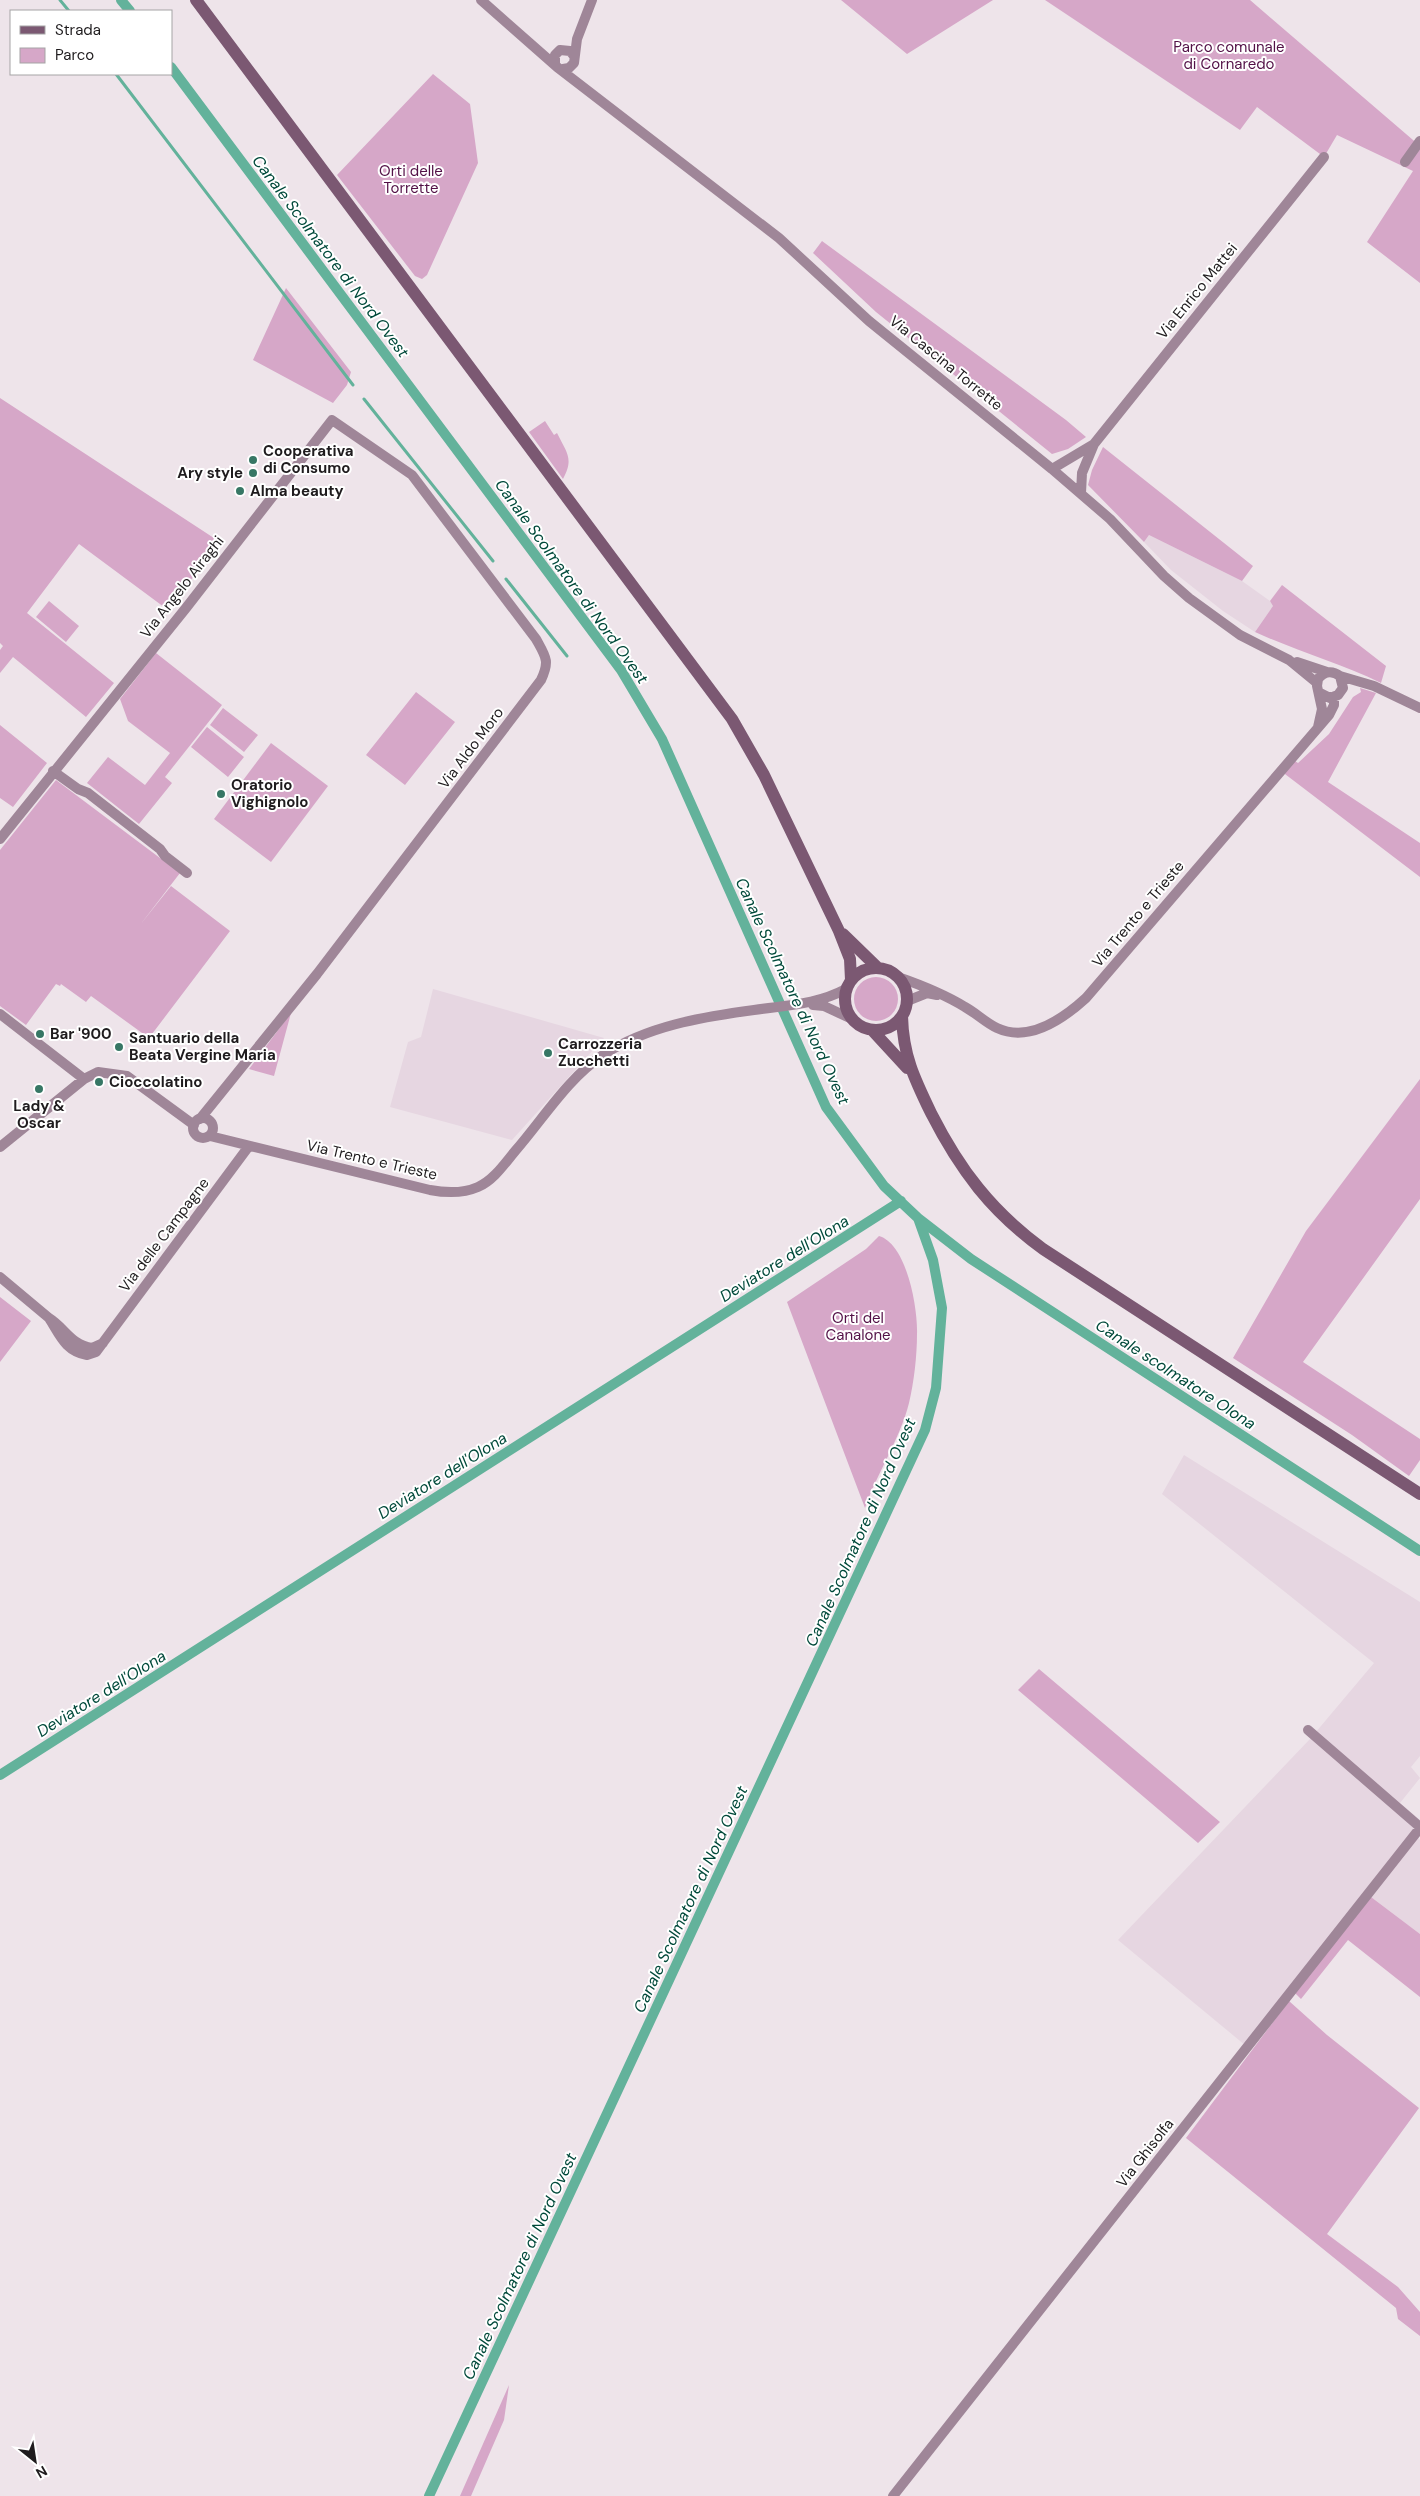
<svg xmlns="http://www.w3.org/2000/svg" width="1420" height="2496" font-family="'DM Sans',sans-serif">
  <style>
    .built { fill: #e6d6e1 }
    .green { fill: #d6a7c8 }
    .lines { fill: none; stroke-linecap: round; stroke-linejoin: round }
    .stream { stroke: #63b29b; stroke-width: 3 }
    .canal { stroke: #63b29b; stroke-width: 10 }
    .minor { stroke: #9f8698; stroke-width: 10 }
    .secondary { stroke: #7b5872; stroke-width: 12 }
    .poi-dot { fill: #377765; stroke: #fff; stroke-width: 2 }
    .labels { text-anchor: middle; stroke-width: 4; stroke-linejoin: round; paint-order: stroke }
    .park-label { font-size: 15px; fill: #531147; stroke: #fff }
    .street-label { font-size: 15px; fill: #1f1c1e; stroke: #fff }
    .poi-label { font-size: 15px; font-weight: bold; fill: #1f1c1e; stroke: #fff; text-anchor: start }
    .water-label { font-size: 16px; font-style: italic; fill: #00493a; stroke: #fff }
  </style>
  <rect width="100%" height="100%" fill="#eee4ea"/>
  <path class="built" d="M1149 535 1242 581 1270 601 1274 605 1255 632 1223 611 1171 570 1144 542Z
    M433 989 604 1038 512 1140 390 1107 408 1042 421 1037Z
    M1184 1455 1420 1602V1756L1411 1767 1420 1778 1400 1803 1420 1820 1412 1831 1420 1840V1934L1371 1897 1251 2050 1118 1940 1310 1739 1374 1663 1162 1494Z"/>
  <path class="green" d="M841 0H993L907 54Z
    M1045 0H1250L1420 146V283L1367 242 1413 171 1337 135 1324 157 1257 107 1240 130Z
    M433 74 470 104 478 163 427 275 422 279 415 276 337 175Z
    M822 241 1066 420 1086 437 1068 449 1052 454 876 312 813 253Z
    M286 288 351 372 347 385 333 403 253 360Z
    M0 398 220 542 168 610 79 544 27 613 114 683 86 717 13 657 0 673V650L3 646 0 643Z
    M545 421 554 435 557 433C567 453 574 459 563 479L529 432Z
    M1103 447 1253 566 1242 581 1149 535 1144 542 1088 485 1092 470Z
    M1282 585 1386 666 1381 683C1340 663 1296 651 1255 632L1273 606 1270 601Z
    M49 601 79 626 66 642 36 617Z
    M156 653 222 705 165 777 172 783 139 824 87 783 108 757 145 785 170 753 128 721 120 699Z
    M1360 688 1376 693 1328 782 1420 843V877L1281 771 1292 759 1298 763 1329 734 1353 697 1361 692Z
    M416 692 455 722 405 785 366 755Z
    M223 708 258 735 244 752 210 725Z
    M0 725 47 763 13 807 0 798Z
    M207 727 244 757 228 777 191 747Z
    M271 743 328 786 271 862 214 819Z
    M56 780 180 873 140 925 171 886 230 931 149 1038 91 996 86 1002 61 984 60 986 56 984 26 1025 0 1006V850Z
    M854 999a22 22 0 1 1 44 0a22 22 0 1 1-44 0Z
    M291 1013 274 1076 249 1069Z
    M1420 1079V1199L1303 1362 1420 1439V1460L1409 1476 1352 1435 1233 1358 1306 1231Z
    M879 1236C907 1244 918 1309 917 1334 917 1356 914 1382 909 1403 900 1439 877 1473 865 1508L787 1302 866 1249Z
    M0 1297 31 1321 0 1362Z
    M1039 1669 1220 1822 1198 1843 1018 1690Z
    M1371 1897 1420 1934V1997L1348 1940 1301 1999 1295 1993Z
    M1289 2001 1327 2035 1419 2108 1327 2234 1398 2287 1420 2312V2336L1398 2319 1396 2308 1186 2138Z
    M509 2385 504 2420 471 2496H460Z"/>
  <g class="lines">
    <path class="stream" d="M60 0 69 11
      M116 74 353 385
      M364 399 493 561
      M506 579 567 656"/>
    <path class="canal" d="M121 0 130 11
      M171 67 621 670 662 739 826 1107 884 1186 918 1218 933 1260 942 1308 936 1388 925 1430 429 2496
      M918 1218 971 1259 1420 1551
      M0 1775 901 1201"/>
    <path class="minor" d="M481 0 557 67 779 238 869 321 1052 469 1110 519 1164 576 1189 598 1240 635 1289 660 1317 683
      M555 64V55L560 50 570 51 574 56
      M563 69 569 68 574 63 577 39 592 0
      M1405 162 1420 141
      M1052 469 1094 444 1324 157
      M1081 493 1082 473 1094 444
      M1297 662 1327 672
      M1340 676 1374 686 1420 708
      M1318 727 1322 709 1317 686 1318 679C1324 671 1332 670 1340 676L1343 688 1338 695 1330 698 1320 693
      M53 771 78 789 88 793 160 849 165 856 187 873
      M0 839 186 608 332 420 412 475 536 639C546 657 550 661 541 680L317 974 200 1119
      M898 977C921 985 944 994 965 1007 976 1013 986 1023 997 1028 1029 1043 1063 1019 1086 998L1329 715 1334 705V697
      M907 1001 927 993 937 995
      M813 1005 824 1006 852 1019
      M0 1014 84 1079
      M193 1128a10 10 0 1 1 20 0a10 10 0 1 1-20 0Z
      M210 1136 430 1190C446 1193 462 1194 478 1187 494 1180 505 1163 516 1150 543 1119 568 1078 603 1055 647 1026 702 1017 754 1010 787 1005 816 1005 846 989
      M0 1147 84 1079 98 1072 127 1076 194 1125
      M0 1277 49 1318
      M103 1343 92 1348C71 1345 65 1328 49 1318 60 1335 65 1351 87 1355L96 1352 249 1146
      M1308 1730 1420 1827
      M893 2496 1420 1828"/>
    <path class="secondary" d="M196 0 732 719 764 775 839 931 850 959 851 980
      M843 934 878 968
      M845 999a31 31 0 1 1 62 0a31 31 0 1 1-62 0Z
      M902 1016C903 1055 914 1078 931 1113 960 1170 991 1211 1043 1249L1420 1494
      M872 1030 907 1068"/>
  </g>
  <g class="poi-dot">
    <circle cx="253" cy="460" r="5"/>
    <circle cx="253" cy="473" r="5"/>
    <circle cx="240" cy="491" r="5"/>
    <circle cx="221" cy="794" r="5"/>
    <circle cx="40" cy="1034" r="5"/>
    <circle cx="119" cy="1047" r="5"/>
    <circle cx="548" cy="1053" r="5"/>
    <circle cx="99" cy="1082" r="5"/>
    <circle cx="39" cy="1089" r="5"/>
  </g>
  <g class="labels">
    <g class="park-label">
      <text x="1229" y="52">Parco comunale<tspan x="1229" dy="17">di Cornaredo</tspan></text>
      <text x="411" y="176">Orti delle<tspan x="411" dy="17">Torrette</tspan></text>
      <text x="858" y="1323">Orti del<tspan x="858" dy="17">Canalone</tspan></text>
    </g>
    <g class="street-label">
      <text transform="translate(1197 291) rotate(-51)" y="5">Via Enrico Mattei</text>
      <text transform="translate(946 363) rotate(39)" y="5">Via Cascina Torrette</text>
      <text transform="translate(182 587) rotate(-52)" y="5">Via Angelo Airaghi</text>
      <text transform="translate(471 748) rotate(-53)" y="5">Via Aldo Moro</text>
      <text transform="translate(1138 914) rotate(-50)" y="5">Via Trento e Trieste</text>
      <text transform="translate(372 1160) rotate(13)" y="5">Via Trento e Trieste</text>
      <text transform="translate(164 1235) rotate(-53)" y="5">Via delle Campagne</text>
      <text transform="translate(1145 2153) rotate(-52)" y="5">Via Ghisolfa</text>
    </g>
    <g class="poi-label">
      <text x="263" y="456">Cooperativa<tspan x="263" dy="17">di Consumo</tspan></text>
      <text x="243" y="478" text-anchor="end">Ary style</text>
      <text x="250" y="496">Alma beauty</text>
      <text x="231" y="790">Oratorio<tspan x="231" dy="17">Vighignolo</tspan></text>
      <text x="50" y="1039">Bar '900</text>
      <text x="129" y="1043">Santuario della<tspan x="129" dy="17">Beata Vergine Maria</tspan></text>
      <text x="558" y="1049">Carrozzeria<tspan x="558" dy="17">Zucchetti</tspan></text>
      <text x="109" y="1087">Cioccolatino</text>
      <text x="39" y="1111" text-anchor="middle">Lady &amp;<tspan x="39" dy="17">Oscar</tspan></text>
    </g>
    <g class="water-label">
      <text transform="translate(331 256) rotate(53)" y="6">Canale Scolmatore di Nord Ovest</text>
      <text transform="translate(572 581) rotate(54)" y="6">Canale Scolmatore di Nord Ovest</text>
      <text transform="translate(793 991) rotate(65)" y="6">Canale Scolmatore di Nord Ovest</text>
      <text transform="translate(784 1258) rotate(-32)" y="6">Deviatore dell'Olona</text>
      <text transform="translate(1176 1374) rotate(33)" y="6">Canale scolmatore Olona</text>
      <text transform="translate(442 1475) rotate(-32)" y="6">Deviatore dell'Olona</text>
      <text transform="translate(860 1532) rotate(-66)" y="6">Canale Scolmatore di Nord Ovest</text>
      <text transform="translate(101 1693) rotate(-32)" y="6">Deviatore dell'Olona</text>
      <text transform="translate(690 1899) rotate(-65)" y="6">Canale Scolmatore di Nord Ovest</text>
      <text transform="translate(519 2266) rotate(-65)" y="6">Canale Scolmatore di Nord Ovest</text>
    </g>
  </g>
  <rect x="10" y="10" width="162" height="65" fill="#ffffff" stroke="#a5a4a5"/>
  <rect x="20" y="26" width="25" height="8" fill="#7b5872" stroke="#a5a4a5"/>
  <text x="55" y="35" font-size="15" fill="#1f1c1e">Strada</text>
  <rect x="20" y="48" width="25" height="15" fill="#d6a7c8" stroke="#a5a4a5"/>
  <text x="55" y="60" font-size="15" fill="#1f1c1e">Parco</text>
  <g transform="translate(35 2461) rotate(150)" stroke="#ffffff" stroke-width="4" paint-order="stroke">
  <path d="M0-4L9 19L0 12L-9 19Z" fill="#1f1c1e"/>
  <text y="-8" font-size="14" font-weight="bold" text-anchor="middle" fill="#1f1c1e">N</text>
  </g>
</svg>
